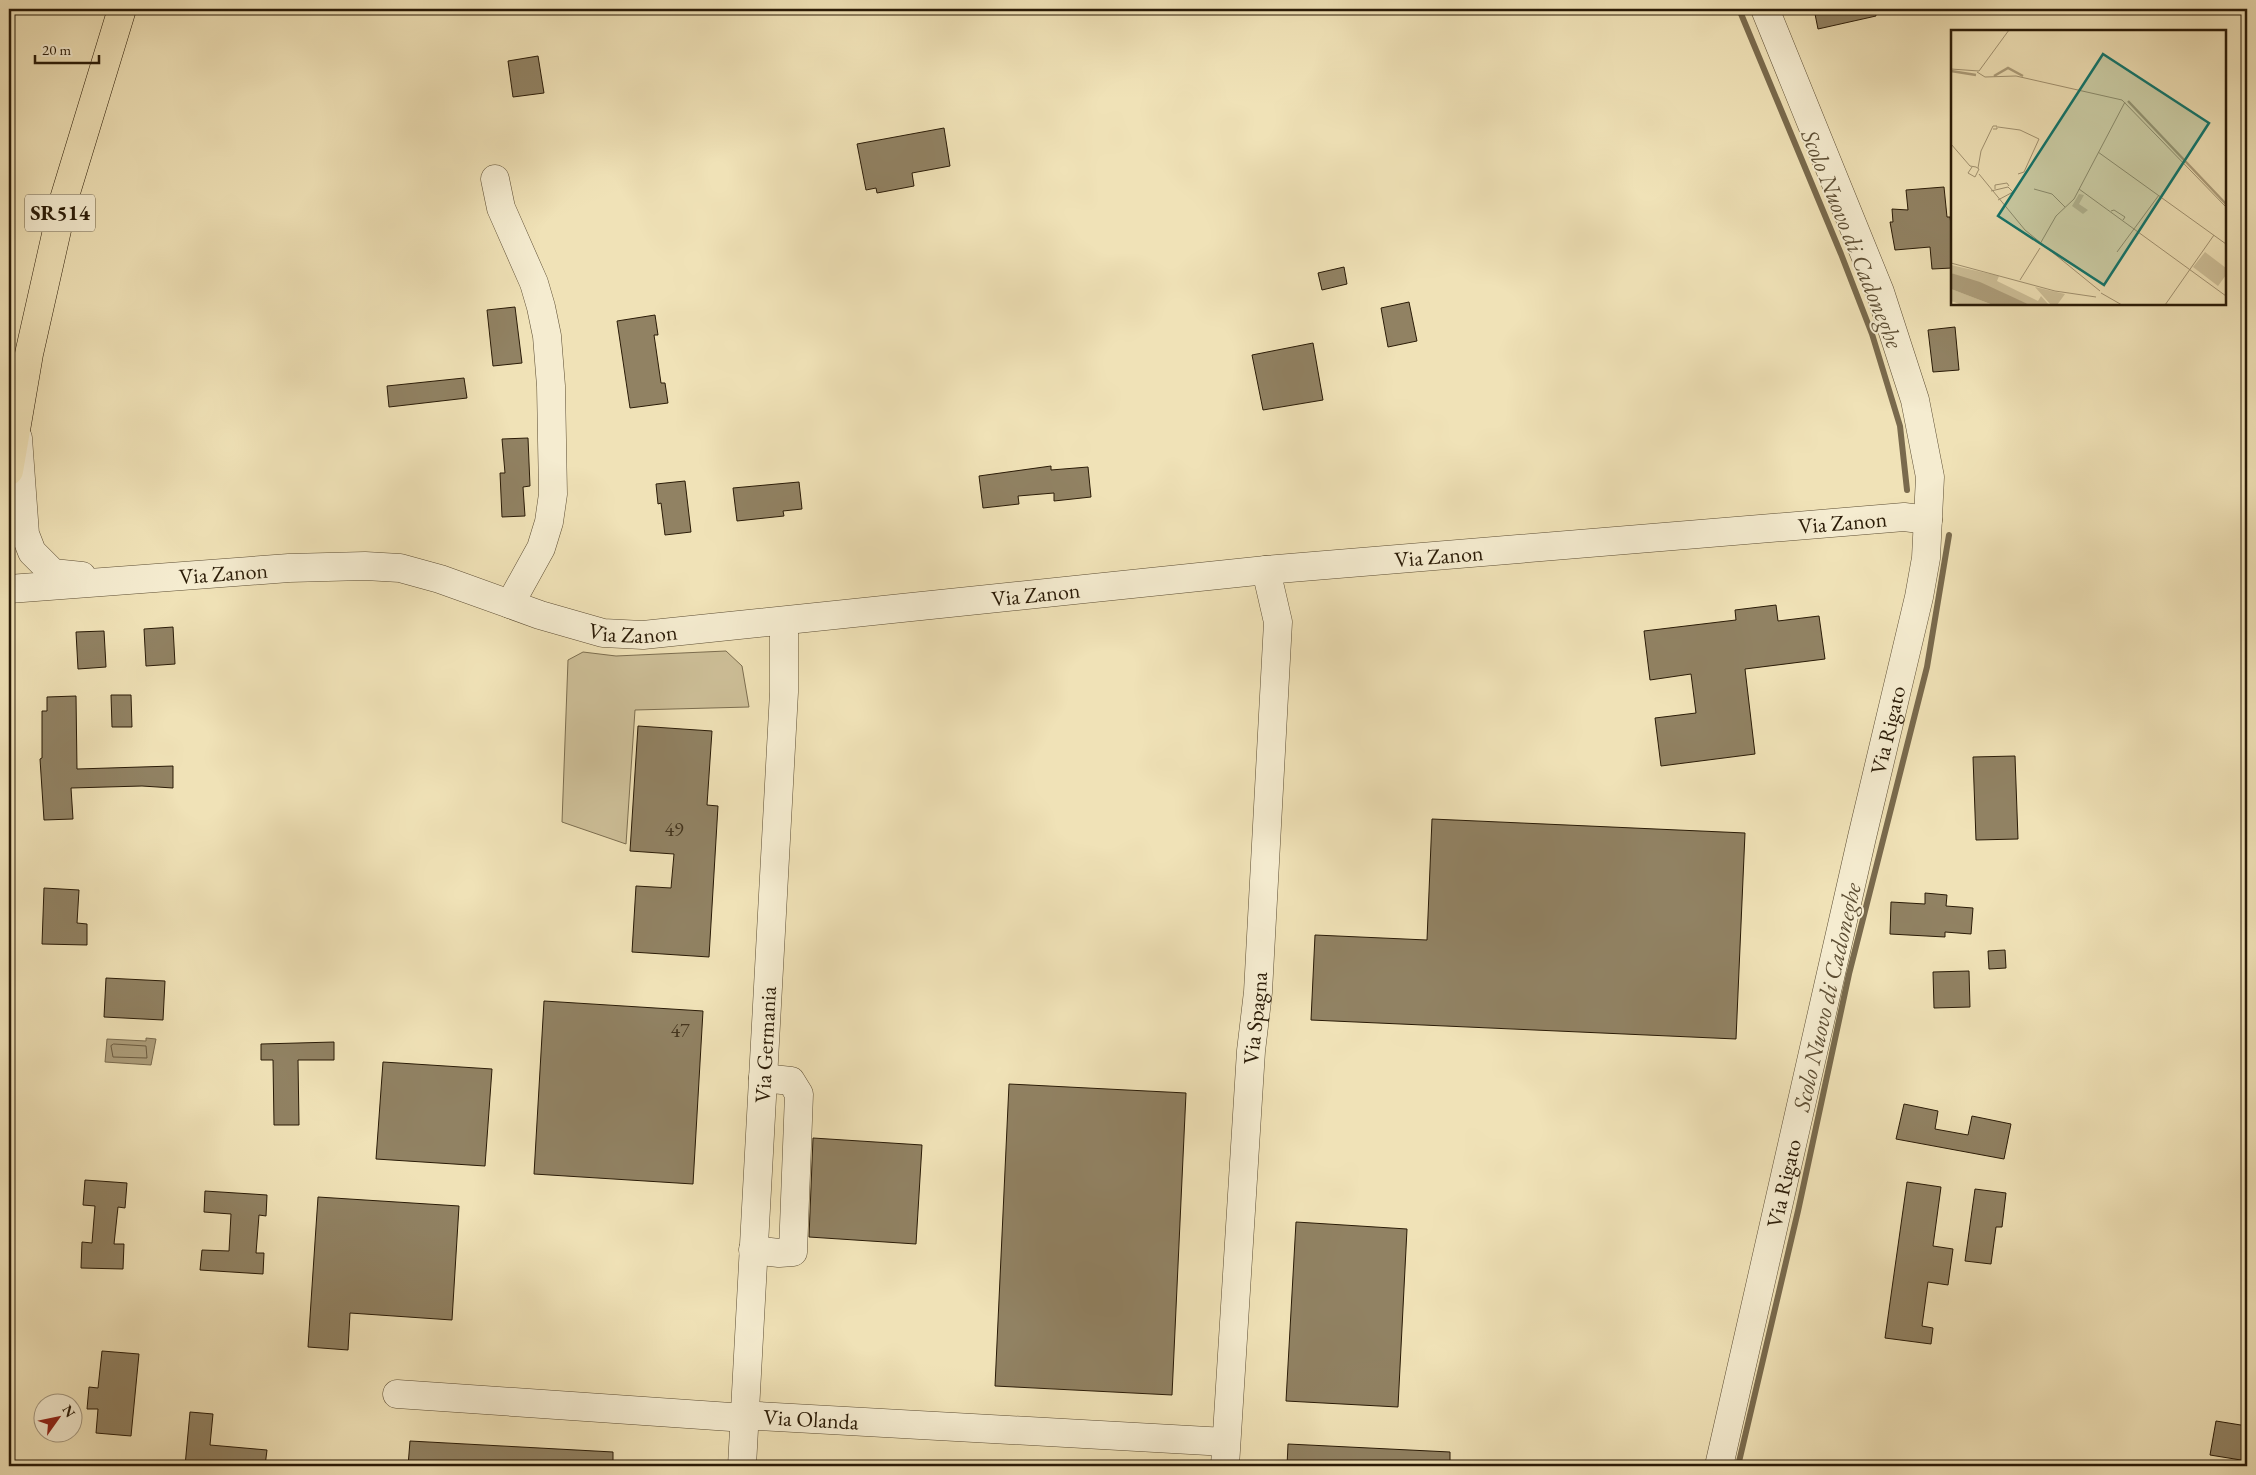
<svg xmlns="http://www.w3.org/2000/svg" width="2256" height="1475" font-family="'EB Garamond',serif">
  <style>
    .green { fill: #cec099; stroke: #7c6e50 }
    .water { fill: #ad9e7b; stroke: #796a4d }
    .lines { fill: none; stroke-linecap: round; stroke-linejoin: round }
    .shore { stroke: #6c5c41; stroke-width: 1 }
    .stream { stroke: #796a4d; stroke-width: 6 }
    .building { fill: #918263; stroke: #2a1b07 }
    .minor-casing { stroke: #5c4d33; stroke-width: 29 }
    .major-casing { stroke: #2a1b07; stroke-width: 29 }
    .minor { stroke: #f5ecd0; stroke-width: 28 }
    .major { stroke: #f0e2b7; stroke-width: 28 }
    .labels { text-anchor: middle; stroke-width: 4; stroke-linejoin: round; paint-order: stroke }
    .number-label { font-size: 20px; fill: #44351e }
    .shield { fill: #f5ecd0; stroke: #675a43; stroke-width: 1 }
    .shield-label { font-size: 21px; font-weight: bold; fill: #2a1b07 }
    .street-label { font-size: 22px; fill: #2a1b07; stroke: #f5ecd0 }
    .water-label { font-size: 24px; font-style: italic; fill: #5e4f35; stroke: #f5ecd0 }
    .inset-river { fill: none; stroke: #ad9e7b; stroke-width: 2.5 }
    .inset-road { fill: none; stroke: #a19271; stroke-width: 1 }
    .view { fill: #0f766e; fill-opacity: 0.15; stroke: #0f766e; stroke-width: 2.5 }
    .inset-edge { fill: none; stroke: #2a1b07; stroke-width: 2.5 }
  </style>
  <rect width="100%" height="100%" fill="#f0e2b7"/>
  <filter id="stains"><feTurbulence type="fractalNoise" baseFrequency=".004" numOctaves="4"/><feColorMatrix values="0 0 0 0 .2 0 0 0 0 .09 0 0 0 0 .02 0 0 0 .5 -.17"/></filter>
  <radialGradient id="worn" r=".72"><stop offset=".6" stop-color="#630" stop-opacity="0"/><stop offset="1" stop-color="#630" stop-opacity=".3"/></radialGradient>
  <path class="green" d="M726 651 742 666 749 707 635 710 626 844 562 822 568 660 583 652 616 656Z"/>
  <path class="water" d="M146 1038 156 1039 151 1065 105 1062 107 1039 146 1041Z"/>
  <g class="lines">
    <path class="shore" d="M114 1044 146 1046 147 1058 113 1057 111 1046Z"/>
    <path class="stream" d="M1739 9 1841 254 1872 334 1900 426 1907 490
      M1738 1466 1798 1211 1849 974 1927 667 1949 535"/>
  </g>
  <path class="building" d="M1814 9H1875L1876 16 1818 29Z
    M538 56 544 93 513 97 508 61Z
    M944 128 950 166 912 173 914 186 877 193 876 188 866 190 857 144Z
    M1944 187 1947 217H1950L1952 232V268L1932 269 1930 247 1895 250 1890 222H1893L1892 209 1908 210 1906 190Z
    M1344 267 1347 284 1322 290 1318 273Z
    M1409 302 1417 341 1388 347 1381 308Z
    M515 307 522 363 493 366 487 310Z
    M655 315 658 335H654L661 383H665L668 403 630 408 617 321Z
    M1955 327 1959 370 1933 372 1928 330Z
    M1313 343 1323 400 1263 410 1252 355Z
    M464 378 467 398 389 407 387 386Z
    M528 438 530 486 523 487 525 516 502 517 500 473H505L502 439Z
    M1051 466V470L1088 467 1091 497 1054 501V493L1018 496 1019 504 983 508 979 476Z
    M685 481 691 532 665 535 661 503 658 504 656 484Z
    M799 482 802 509 783 511 784 516 737 521 733 488Z
    M1776 605 1778 621 1819 616 1825 659 1745 669 1755 754 1661 766 1655 718 1696 713 1691 674 1650 680 1644 631 1736 620 1735 610Z
    M173 627 175 664 146 666 144 629Z
    M104 631 106 667 78 669 76 632Z
    M111 695H131L132 727H112Z
    M76 696 77 769 173 766V788L142 786 71 788 73 819 44 820 40 759 42 758V711H47V697Z
    M638 726 712 731 707 805 718 806 709 957 632 952 636 886 671 888 674 854 630 851Z
    M2015 756 2018 839 1976 840 1973 757Z
    M1432 819 1745 833 1736 1039 1311 1020 1315 935 1427 940Z
    M44 888 79 890 77 923 87 924V945L42 944Z
    M1925 893 1947 895 1946 906 1973 908 1971 934 1945 932V937L1890 934 1891 902 1925 904Z
    M2005 950 2006 968 1989 969 1988 951Z
    M1969 971 1970 1007 1934 1008 1933 972Z
    M106 978 165 981 163 1020 104 1017Z
    M544 1001 703 1011 693 1184 534 1174Z
    M334 1042V1060H298L299 1125H274L273 1060H261V1044Z
    M383 1062 492 1069 485 1166 376 1159Z
    M1009 1084 1186 1093 1172 1395 995 1386Z
    M1904 1104 1938 1111 1935 1129 1968 1135 1972 1116 2011 1124 2004 1159 1896 1139Z
    M813 1138 922 1145 916 1244 809 1237Z
    M85 1180 127 1183 125 1208 118 1207 114 1244H124L123 1269 81 1268 82 1242 92 1243 95 1206 83 1205Z
    M1907 1182 1941 1187 1933 1246 1953 1249 1948 1285 1928 1282 1922 1326 1933 1328 1931 1344 1885 1338Z
    M1975 1189 2006 1193 2002 1227H1996L1991 1264 1965 1261Z
    M205 1191 267 1195 266 1216 259 1215 256 1253H264L263 1274 200 1270 202 1250 229 1251 231 1214 204 1212Z
    M318 1197 459 1206 452 1320 350 1313 348 1350 308 1347Z
    M1296 1222 1407 1229 1398 1407 1286 1401Z
    M102 1351 139 1354 131 1436 96 1433 98 1409H87L89 1387 98 1388Z
    M190 1412 213 1414 210 1445 267 1450 265 1466 232 1464V1466H185Z
    M2216 1421 2247 1426V1461L2210 1455Z
    M410 1441 613 1452V1466H408Z
    M1288 1444 1450 1452V1466H1287Z"/>
  <g class="lines">
    <defs>
      <g id="minor">
        <path d="M495 179 501 208 534 283 541 307 547 336 551 386 553 494 549 522 541 548 510 604"/>
        <path d="M18 438 25 534 32 552 53 573 82 576"/>
        <path id="s1" d="M9 589 289 568 365 566 400 568 440 579 540 615 603 633 643 635 1266 570 1904 517 1928 520"/>
        <path d="M753 1250 779 1253 793 1252 799 1094 791 1081 763 1078"/>
        <path id="s2" d="M397 1394 731 1417 758 1416 1226 1442"/>
        <path id="s3" d="M742 1466 784 692V621"/>
        <path id="s4" d="M1225 1466 1251 1051 1258 992 1278 622 1266 570"/>
        <path id="s5" d="M1719 1466 1862 837 1919 597 1926 558 1930 477 1915 400 1880 292 1765 9"/>
      </g>
      <path id="major" d="M9 471 29 354 64 199 122 9"/>
    </defs>
    <use href="#minor" class="minor-casing"/>
    <use href="#major" class="major-casing"/>
    <use href="#minor" class="minor"/>
    <use href="#major" class="major"/>
  </g>
  <g class="labels">
    <g class="number-label">
      <text x="674" y="836">49</text>
      <text x="680" y="1037">47</text>
    </g>
    <rect class="shield" x="25" y="194.5" width="70" height="37" rx="4"/>
    <g class="shield-label">
      <text x="60" y="220">SR514</text>
    </g>
    <g class="street-label">
      <text dy="8" stroke="none"><textPath href="#s1" startOffset="1850">Via Zanon</textPath></text>
      <text dy="8" stroke="none"><textPath href="#s1" startOffset="1445">Via Zanon</textPath></text>
      <text dy="8" stroke="none"><textPath href="#s1" startOffset="215">Via Zanon</textPath></text>
      <text dy="8" stroke="none"><textPath href="#s1" startOffset="1040">Via Zanon</textPath></text>
      <text dy="8" stroke="none"><textPath href="#s1" startOffset="635">Via Zanon</textPath></text>
      <text dy="8" stroke="none"><textPath href="#s5" startOffset="755">Via Rigato</textPath></text>
      <text dy="8" stroke="none"><textPath href="#s4" startOffset="449">Via Spagna</textPath></text>
      <text dy="8" stroke="none"><textPath href="#s3" startOffset="422">Via Germania</textPath></text>
      <text dy="8" stroke="none"><textPath href="#s5" startOffset="290">Via Rigato</textPath></text>
      <text dy="8" stroke="none"><textPath href="#s2" startOffset="415">Via Olanda</textPath></text>
    </g>
    <g class="water-label">
      <text transform="translate(1852 239) rotate(68)" y="8">Scolo Nuovo di Cadoneghe</text>
      <text transform="translate(1827 997) rotate(-77)" y="8">Scolo Nuovo di Cadoneghe</text>
    </g>
  </g>
  <g transform="translate(1951 30)">
    <rect width="275" height="275" fill="#f0e2b7"/>
    <path d="M128 164 133 165 128 174 137 180 132 184 121 176ZM254 222 275 238V245L267 256 242 237ZM0 235 48 246 46 251 87 271 90 266 98 275H79L0 243ZM84 257 114 264 106 275H100ZM0 259 16 265 42 275H11L0 271Z" fill="#cec099"/>
    <path d="M0 243 29 252 79 275H42L0 259Z" fill="#ad9e7b"/>
    <path class="inset-river" d="M0 41 25 45M43 46 57 38 72 46M177 71 275 174"/>
    <path class="inset-road" d="M0 39 28 41 58 0M26 42 34 47 65 46 171 70 275 177M47 97 69 100 88 109 73 142 67 144M0 114 19 136 25 137 28 139 24 147 17 143 21 137M147 122 275 214M27 138 30 121 42 96H46V99H42M28 144 74 200 149 261M44 159V155L56 153 58 156M83 159 101 164 114 177M128 159 275 266M40 161 57 157 62 162 47 170M160 181 163 180 174 187 172 190M89 214 105 186 123 169 174 72M166 222 208 165M0 233 104 261 145 267M69 250 89 218M150 263 171 275M214 275 263 205"/>
    <path class="view" d="M152 24 258 93 153 255 47 186Z"/>
    <rect width="275" height="275" class="inset-edge"/>
  </g>
  <rect width="2256" height="1475" fill="none" stroke="#f0e2b7" stroke-width="30"/>
  <rect x="10" y="10" width="2236" height="1455" fill="none" stroke="#2a1b07" stroke-width="2.5"/>
  <rect x="15" y="15" width="2226" height="1445" fill="none" stroke="#2a1b07"/>
  <g transform="translate(58 1418) rotate(57)"><circle r="24" fill="#f5ecd0" stroke="#a49880"/>
  <path d="M0-4L9 19L0 12L-9 19Z" fill="#8f2418"/>
  <text y="-8" font-size="14" font-weight="bold" text-anchor="middle" fill="#2a1b07">N</text>
  </g>
  <path d="M35 55v8h64v-8" fill="none" stroke="#2a1b07" stroke-width="2.5"/>
  <text x="42" y="55" font-size="15" fill="#2a1b07" stroke="#f5ecd0" stroke-width="4" paint-order="stroke">20 m</text>
  <rect width="100%" height="100%" filter="url(#stains)"/>
  <rect width="100%" height="100%" fill="url(#worn)"/>
</svg>
